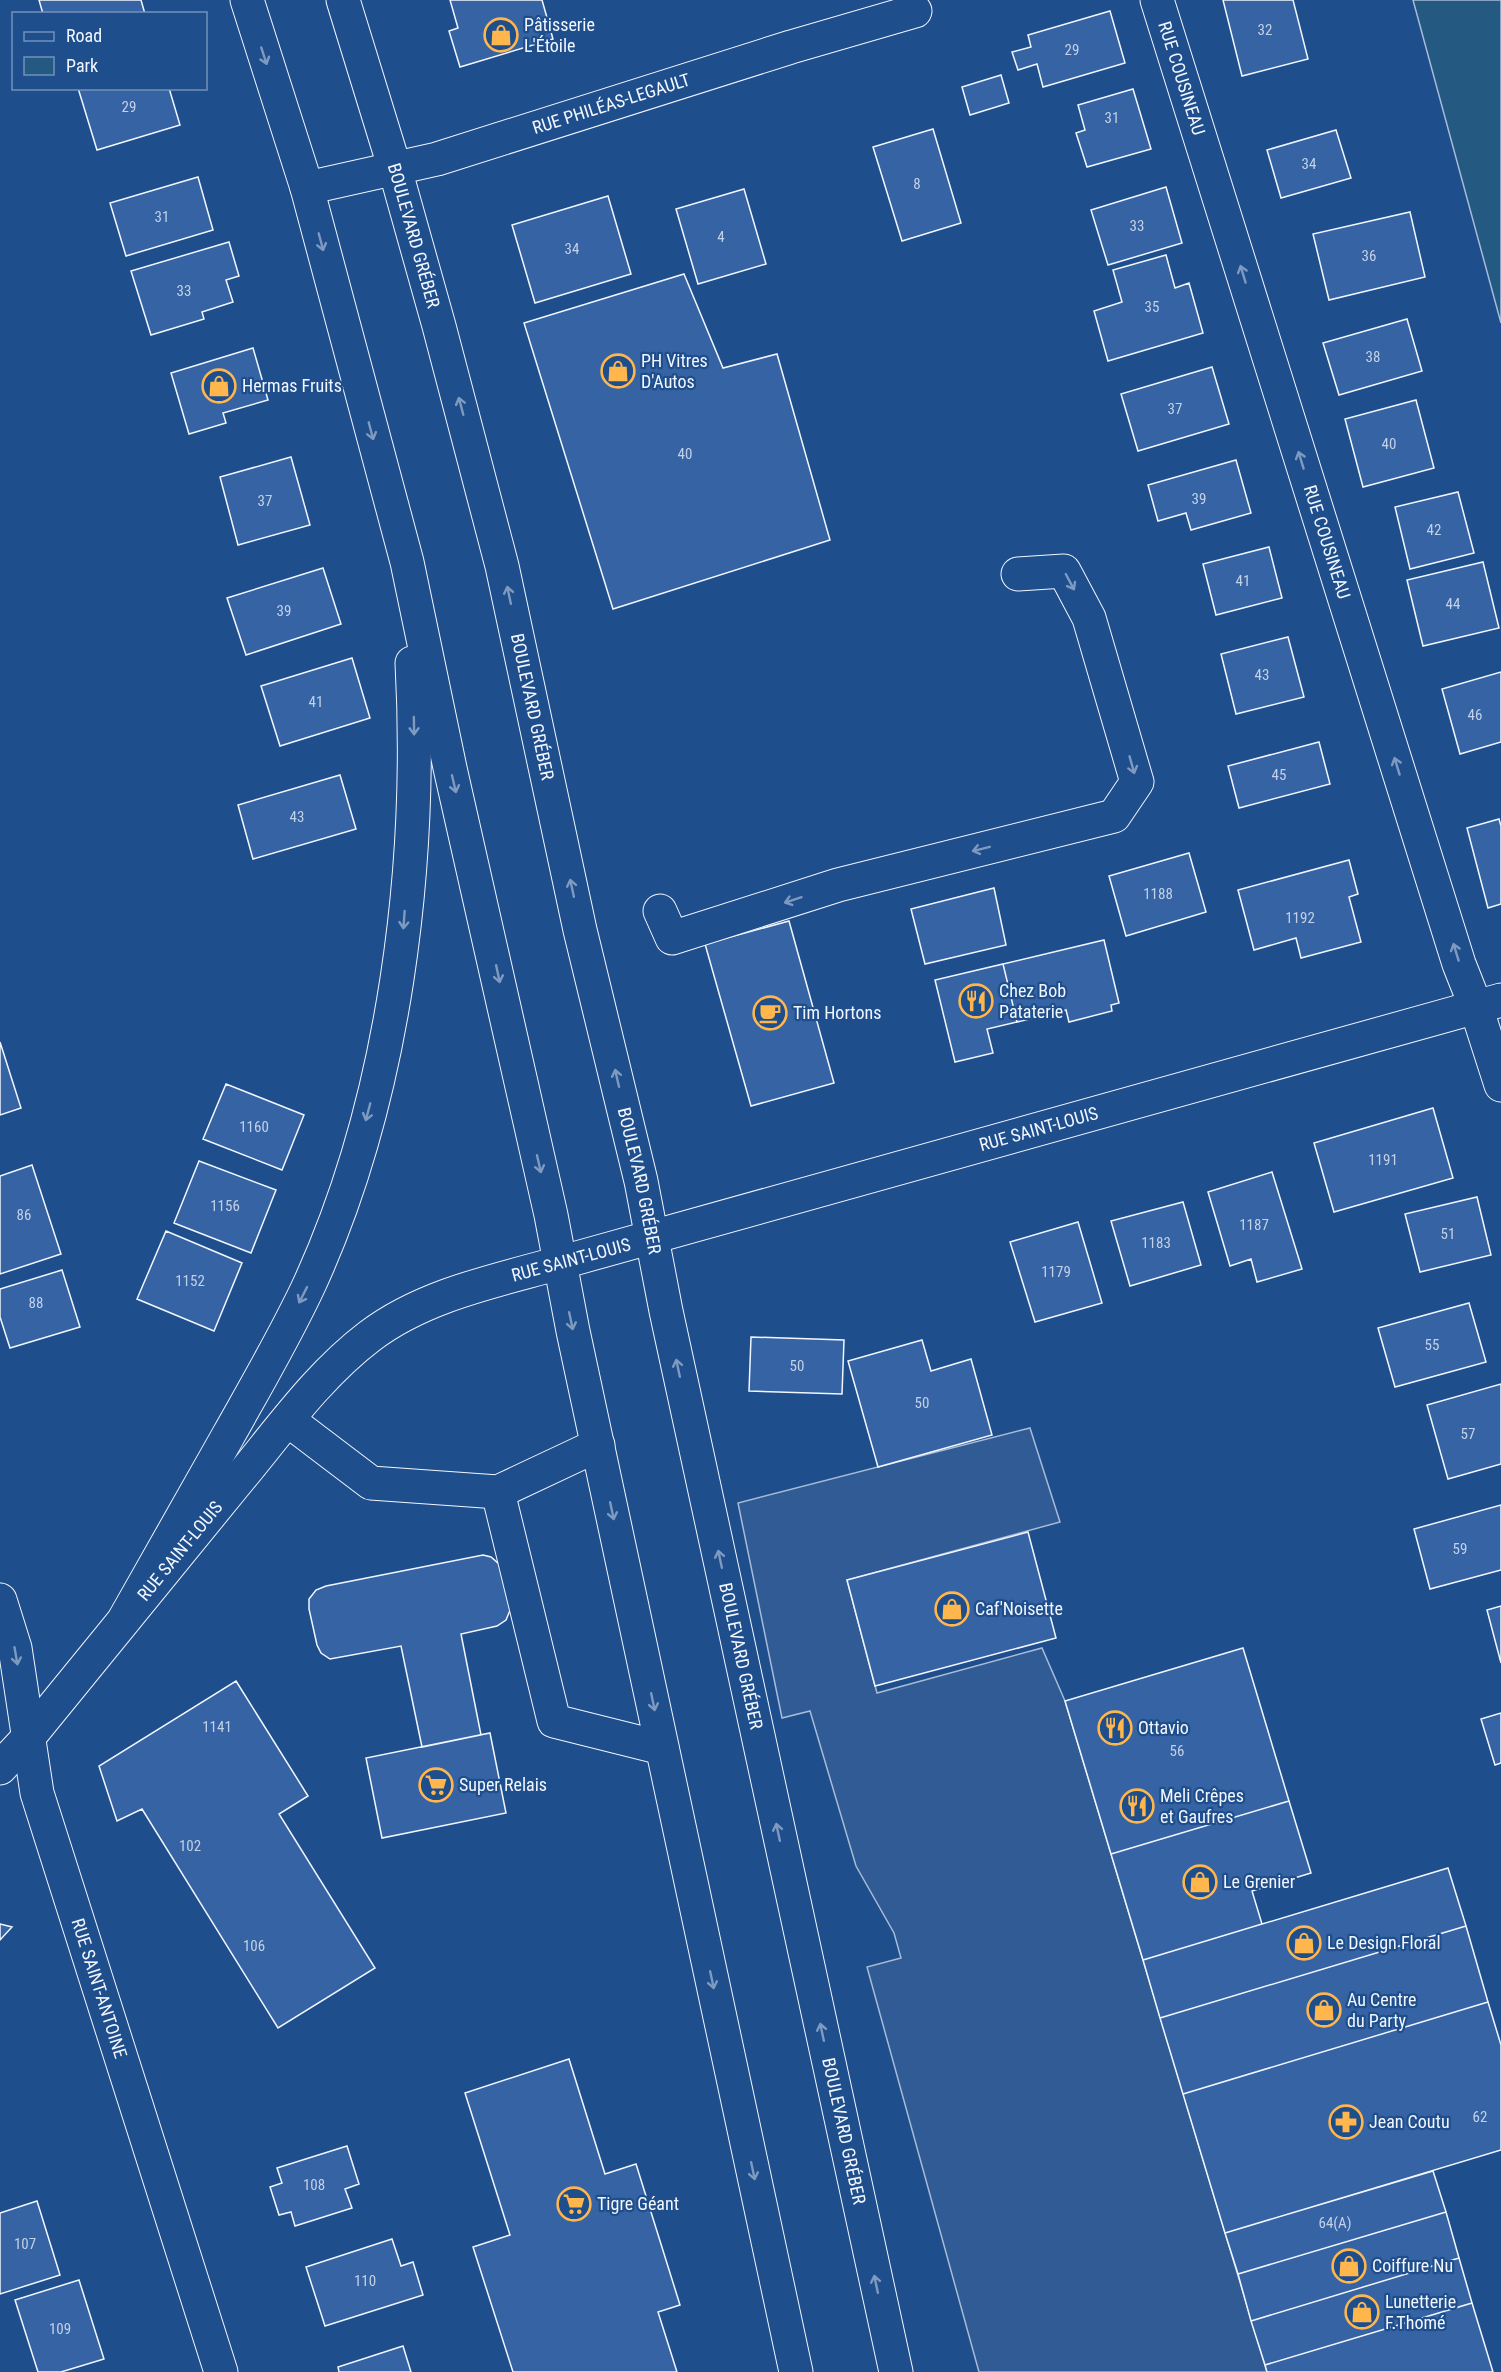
<svg xmlns="http://www.w3.org/2000/svg" width="1501" height="2372" font-family="'Roboto Condensed',sans-serif">
  <style>
    .green { fill: #245a82; stroke: #a8bbd7; stroke-width: 1.5 }
    .parking { fill: #305b95; stroke: #a8bbd7; stroke-width: 1.5 }
    .building { fill: #3563a3; stroke: #f2f6ff; stroke-width: 1.5 }
    .lines { fill: none; stroke-linecap: round; stroke-linejoin: round }
    .minor-casing { stroke: #f2f6ff; stroke-width: 35 }
    .major-casing { stroke: #f2f6ff; stroke-width: 35 }
    .minor { stroke: #1f4e8c; stroke-width: 33 }
    .major { stroke: #1f4e8c; stroke-width: 33 }
    .oneway { stroke: #7e9ac0 }
    .labels { text-anchor: middle; stroke-width: 4.5; stroke-linejoin: round; paint-order: stroke }
    .number-label { font-size: 15px; fill: #c3d1e8 }
    .poi-label { font-size: 18px; fill: #f2f6ff; stroke: #1f4e8c; text-anchor: start }
    .street-label { font-size: 18px; fill: #f2f6ff; stroke: #1f4e8c }
  </style>
  <rect width="100%" height="100%" fill="#1f4e8c"/>
  <path class="green" d="M1413 0H1501V323Z"/>
  <path class="parking" d="M1030 1428 1060 1522 847 1580 877 1693 1042 1648 1065 1701 1267 2372H979L867 1967 901 1958 894 1933 856 1866 810 1711 782 1718 738 1503Z"/>
  <path class="building" d="M39 0H141L145 14H43Z
    M450 0H542L553 39 460 67 449 31 458 28Z
    M1223 0H1293L1308 59 1242 76Z
    M1110 11 1125 63 1043 87 1037 64 1018 70 1012 52 1031 47 1028 35Z
    M1001 75 1009 103 970 115 962 87Z
    M78 88H169L180 125 97 150Z
    M1133 89 1151 149 1087 167 1076 133 1085 130 1078 105Z
    M933 129 961 223 902 241 873 147Z
    M1336 130 1351 178 1281 198 1267 150Z
    M198 177 213 230 126 256 110 203Z
    M1166 187 1182 243 1108 265 1091 210Z
    M744 189 766 264 698 284 676 209Z
    M608 196 631 274 535 303 512 225Z
    M1410 212 1425 277 1329 300 1313 234Z
    M229 242 239 276 226 280 233 302 202 312 204 319 151 335 131 271Z
    M1166 255 1175 288 1189 283 1203 333 1108 361 1094 311 1122 302 1113 270Z
    M684 274 723 368 777 354 830 540 613 609 524 323Z
    M1407 319 1422 371 1339 395 1323 343Z
    M253 348 268 400 223 413 226 423 189 434 171 373Z
    M1212 367 1229 424 1138 451 1121 394Z
    M1416 400 1434 468 1363 487 1345 419Z
    M291 457 310 525 238 545 220 477Z
    M1236 460 1251 513 1191 530 1186 513 1158 521 1148 485Z
    M1458 492 1474 553 1410 569 1395 507Z
    M1269 547 1282 598 1216 615 1203 564Z
    M1483 562 1499 628 1423 646 1407 580Z
    M323 568 341 624 246 655 227 598Z
    M1288 637 1304 697 1236 714 1221 654Z
    M352 658 370 718 280 746 261 686Z
    M1501 672V742L1460 754 1442 689Z
    M1319 742 1330 784 1239 808 1228 766Z
    M340 775 356 829 253 859 238 805Z
    M1499 819 1501 826V904L1488 908 1467 828Z
    M1189 853 1206 912 1126 936 1109 876Z
    M1349 860 1358 894 1349 897 1361 942 1301 958 1296 938 1254 950 1238 890Z
    M994 888 1006 945 925 964 911 909Z
    M789 921 834 1083 751 1106 705 944Z
    M1104 940 1119 1003 1111 1005 1112 1011 1069 1022 1066 1010 1017 1022 1003 964Z
    M1003 964 1017 1022 987 1029 993 1053 955 1062 935 980Z
    M0 1042 21 1108 0 1115Z
    M226 1084 304 1115 282 1170 203 1139Z
    M1433 1108 1453 1178 1334 1212 1314 1143Z
    M199 1161 276 1190 251 1253 174 1223Z
    M32 1165 61 1254 0 1274V1176Z
    M1272 1172 1302 1269 1257 1282 1251 1259 1230 1266 1208 1192Z
    M1477 1197 1491 1255 1420 1272 1405 1214Z
    M1183 1202 1201 1265 1130 1286 1111 1221Z
    M1078 1222 1102 1303 1035 1322 1010 1242Z
    M166 1231 242 1263 214 1331 137 1299Z
    M62 1270 80 1327 10 1348 0 1317V1289Z
    M1469 1303 1486 1362 1395 1387 1378 1328Z
    M751 1337 844 1340 842 1394 749 1391Z
    M922 1340 931 1371 971 1359 992 1435 878 1467 848 1361Z
    M1501 1384V1464L1448 1479 1427 1405Z
    M1501 1505V1570L1430 1589 1414 1529Z
    M1028 1532 1056 1638 875 1686 847 1580Z
    M483 1555 491 1557 499 1564 511 1608 506 1620 497 1626 461 1634 481 1735 422 1747 401 1646 330 1659 321 1653 317 1645 309 1609V1599L316 1590 326 1586Z
    M1501 1606V1663L1487 1610Z
    M1243 1648 1289 1801 1111 1854 1065 1701Z
    M236 1681 308 1796 279 1814 375 1968 278 2028 142 1809 117 1821 99 1766Z
    M1501 1713V1763L1495 1765 1481 1719Z
    M490 1733 506 1813 382 1838 366 1758Z
    M1289 1801 1311 1873 1252 1891 1262 1924 1143 1960 1111 1854Z
    M1448 1868 1466 1926 1160 2018 1143 1960Z
    M0 1924 12 1927 0 1940Z
    M1466 1926 1488 2002 1183 2094 1160 2018Z
    M1488 2002 1501 2045V2150L1225 2233 1183 2094Z
    M569 2059 605 2174 636 2164 680 2305 658 2312 677 2372H513L473 2247 510 2235 465 2093Z
    M347 2146 359 2184 345 2189 352 2208 295 2226 291 2212 279 2215 270 2187 282 2183 277 2168Z
    M1433 2171 1446 2212 1238 2274 1225 2233Z
    M37 2201 60 2275 0 2294V2213Z
    M1446 2212 1459 2258 1251 2321 1238 2274Z
    M392 2239 401 2266 413 2262 423 2295 325 2326 306 2267Z
    M1459 2258 1472 2303 1265 2365 1251 2321Z
    M79 2280 104 2359 61 2372H38L15 2300Z
    M1472 2303 1493 2372H1267L1265 2365Z
    M403 2346 411 2372H339L338 2367Z"/>
  <g class="lines">
    <defs>
      <g id="minor">
        <path id="s1" d="M1157 0 1459 964 1476 1007 1501 1085"/>
        <path id="s2" d="M307 188 437 159 791 47 915 11"/>
        <path d="M660 911 672 938 838 885 1114 816 1137 782 1089 618 1064 571 1018 574"/>
        <path d="M288 1420 371 1483 498 1492 598 1445"/>
        <path d="M498 1492 554 1721 662 1748"/>
        <path id="s3" d="M0 1600 15 1648 37 1793 221 2372"/>
        <path id="s4" d="M0 1768 28 1738C97 1653 166 1568 235 1484 277 1434 317 1376 370 1336 424 1295 495 1281 559 1263"/>
      </g>
      <g id="major">
        <path d="M247 0 307 188 407 562 450 768 551 1215 573 1331 796 2372"/>
        <path id="s5" d="M343 0 395 169 439 326 502 566 580 930 641 1181 666 1311 896 2372"/>
        <path id="s6" d="M559 1263 1501 1000"/>
        <path d="M125 1618C159 1558 193 1497 228 1436 256 1386 286 1335 310 1283 395 1097 423 865 412 663"/>
      </g>
    </defs>
    <use href="#minor" class="minor-casing"/>
    <use href="#major" class="major-casing"/>
    <use href="#minor" class="minor"/>
    <use href="#major" class="major"/>
  </g>
  <defs><path id="oneway-shaft" d="M-6 0H5M1.5-3L5.5 0L1.5 3" fill="none" stroke-width="1.6" stroke-linecap="round" stroke-linejoin="round" transform="scale(1.5)"/></defs>
  <g class="oneway">
    <use href="#oneway-shaft" transform="translate(264 56) rotate(72)"/>
    <use href="#oneway-shaft" transform="translate(321 242) rotate(75)"/>
    <use href="#oneway-shaft" transform="translate(1243 274) rotate(-107)"/>
    <use href="#oneway-shaft" transform="translate(461 406) rotate(-105)"/>
    <use href="#oneway-shaft" transform="translate(371 431) rotate(75)"/>
    <use href="#oneway-shaft" transform="translate(1301 460) rotate(-107)"/>
    <use href="#oneway-shaft" transform="translate(1070 582) rotate(62)"/>
    <use href="#oneway-shaft" transform="translate(509 595) rotate(-102)"/>
    <use href="#oneway-shaft" transform="translate(414 726) rotate(89)"/>
    <use href="#oneway-shaft" transform="translate(1132 765) rotate(74)"/>
    <use href="#oneway-shaft" transform="translate(1397 766) rotate(-107)"/>
    <use href="#oneway-shaft" transform="translate(454 784) rotate(77)"/>
    <use href="#oneway-shaft" transform="translate(981 849) rotate(166)"/>
    <use href="#oneway-shaft" transform="translate(572 888) rotate(-102)"/>
    <use href="#oneway-shaft" transform="translate(793 900) rotate(162)"/>
    <use href="#oneway-shaft" transform="translate(404 920) rotate(94)"/>
    <use href="#oneway-shaft" transform="translate(1456 952) rotate(-107)"/>
    <use href="#oneway-shaft" transform="translate(498 974) rotate(78)"/>
    <use href="#oneway-shaft" transform="translate(617 1078) rotate(-103)"/>
    <use href="#oneway-shaft" transform="translate(368 1112) rotate(105)"/>
    <use href="#oneway-shaft" transform="translate(539 1164) rotate(77)"/>
    <use href="#oneway-shaft" transform="translate(303 1295) rotate(117)"/>
    <use href="#oneway-shaft" transform="translate(571 1321) rotate(78)"/>
    <use href="#oneway-shaft" transform="translate(678 1368) rotate(-102)"/>
    <use href="#oneway-shaft" transform="translate(612 1511) rotate(78)"/>
    <use href="#oneway-shaft" transform="translate(720 1559) rotate(-102)"/>
    <use href="#oneway-shaft" transform="translate(16 1656) rotate(80)"/>
    <use href="#oneway-shaft" transform="translate(653 1702) rotate(78)"/>
    <use href="#oneway-shaft" transform="translate(778 1832) rotate(-102)"/>
    <use href="#oneway-shaft" transform="translate(712 1980) rotate(78)"/>
    <use href="#oneway-shaft" transform="translate(822 2032) rotate(-102)"/>
    <use href="#oneway-shaft" transform="translate(753 2171) rotate(78)"/>
    <use href="#oneway-shaft" transform="translate(876 2284) rotate(-102)"/>
  </g>
  <defs>
    <symbol id="shop-ring" viewBox="-11 -11 22 22"><circle r="9.5" fill="#1f4e8c" stroke="#ffb74d" stroke-width="1.5"/><path d="M-5-2.5h2.3a2.7 3.5 0 0 1 5.4 0H5L5.5 6h-11ZM-1.5-2.5h3a1.5 2.3 0 0 0-3 0Z" fill="#ffb74d"/></symbol>
    <symbol id="restaurant-ring" viewBox="-11 -11 22 22"><circle r="9.5" fill="#1f4e8c" stroke="#ffb74d" stroke-width="1.5"/><path d="M-5-6h1v4h1v-4h1v4h1v-4h1v5L-1.5 .5V6h-2V.5L-5-1ZM5-6V6H3V1.5H1.5Q1.5-4 5-6Z" fill="#ffb74d"/></symbol>
    <symbol id="cafe-ring" viewBox="-11 -11 22 22"><circle r="9.5" fill="#1f4e8c" stroke="#ffb74d" stroke-width="1.5"/><path d="M-5.5-4.5H6V0H3Q3 3.5 0 3.5H-2.5Q-5.5 3.5-5.5 0ZM3-3.2v2h1.7v-2ZM-6 4.5H4V6H-6Z" fill="#ffb74d"/></symbol>
    <symbol id="supermarket-ring" viewBox="-11 -11 22 22"><circle r="9.5" fill="#1f4e8c" stroke="#ffb74d" stroke-width="1.5"/><path d="M-6-5.5h2.5l.6 2H6L4.5 2H-2.5L-4.4-4H-6ZM-1.5 3.2a1.3 1.3 0 1 0 .1 0ZM3 3.2a1.3 1.3 0 1 0 .1 0Z" fill="#ffb74d"/></symbol>
    <symbol id="pharmacy-ring" viewBox="-11 -11 22 22"><circle r="9.5" fill="#1f4e8c" stroke="#ffb74d" stroke-width="1.5"/><path d="M-2-6h4v4h4v4h-4v4h-4v-4h-4v-4h4Z" fill="#ffb74d"/></symbol>
  </defs>
  <g fill-rule="evenodd">
    <use href="#shop-ring" x="482" y="16" width="38" height="38"/>
    <use href="#shop-ring" x="599" y="352" width="38" height="38"/>
    <use href="#shop-ring" x="200" y="367" width="38" height="38"/>
    <use href="#restaurant-ring" x="957" y="982" width="38" height="38"/>
    <use href="#cafe-ring" x="751" y="994" width="38" height="38"/>
    <use href="#shop-ring" x="933" y="1590" width="38" height="38"/>
    <use href="#restaurant-ring" x="1096" y="1709" width="38" height="38"/>
    <use href="#supermarket-ring" x="417" y="1766" width="38" height="38"/>
    <use href="#restaurant-ring" x="1118" y="1787" width="38" height="38"/>
    <use href="#shop-ring" x="1181" y="1863" width="38" height="38"/>
    <use href="#shop-ring" x="1285" y="1924" width="38" height="38"/>
    <use href="#shop-ring" x="1305" y="1991" width="38" height="38"/>
    <use href="#pharmacy-ring" x="1327" y="2103" width="38" height="38"/>
    <use href="#supermarket-ring" x="555" y="2185" width="38" height="38"/>
    <use href="#shop-ring" x="1330" y="2247" width="38" height="38"/>
    <use href="#shop-ring" x="1343" y="2293" width="38" height="38"/>
  </g>
  <g class="labels">
    <g class="number-label">
      <text x="1265" y="35">32</text>
      <text x="1072" y="55">29</text>
      <text x="129" y="112">29</text>
      <text x="1112" y="123">31</text>
      <text x="1309" y="169">34</text>
      <text x="917" y="189">8</text>
      <text x="162" y="222">31</text>
      <text x="1137" y="231">33</text>
      <text x="721" y="242">4</text>
      <text x="572" y="254">34</text>
      <text x="1369" y="261">36</text>
      <text x="184" y="296">33</text>
      <text x="1152" y="312">35</text>
      <text x="1373" y="362">38</text>
      <text x="1175" y="414">37</text>
      <text x="1389" y="449">40</text>
      <text x="685" y="459">40</text>
      <text x="1199" y="504">39</text>
      <text x="265" y="506">37</text>
      <text x="1434" y="535">42</text>
      <text x="1243" y="586">41</text>
      <text x="1453" y="609">44</text>
      <text x="284" y="616">39</text>
      <text x="1262" y="680">43</text>
      <text x="316" y="707">41</text>
      <text x="1475" y="720">46</text>
      <text x="1279" y="780">45</text>
      <text x="297" y="822">43</text>
      <text x="1158" y="899">1188</text>
      <text x="1300" y="923">1192</text>
      <text x="254" y="1132">1160</text>
      <text x="1383" y="1165">1191</text>
      <text x="225" y="1211">1156</text>
      <text x="24" y="1220">86</text>
      <text x="1254" y="1230">1187</text>
      <text x="1448" y="1239">51</text>
      <text x="1156" y="1248">1183</text>
      <text x="1056" y="1277">1179</text>
      <text x="190" y="1286">1152</text>
      <text x="36" y="1308">88</text>
      <text x="1432" y="1350">55</text>
      <text x="797" y="1371">50</text>
      <text x="922" y="1408">50</text>
      <text x="1468" y="1439">57</text>
      <text x="1460" y="1554">59</text>
      <text x="217" y="1732">1141</text>
      <text x="1177" y="1756">56</text>
      <text x="190" y="1851">102</text>
      <text x="254" y="1951">106</text>
      <text x="1480" y="2122">62</text>
      <text x="314" y="2190">108</text>
      <text x="1335" y="2228">64(A)</text>
      <text x="25" y="2249">107</text>
      <text x="365" y="2286">110</text>
      <text x="60" y="2334">109</text>
    </g>
    <g class="poi-label">
      <text x="524" y="31">Pâtisserie<tspan x="524" dy="21">L'Étoile</tspan></text>
      <text x="641" y="367">PH Vitres<tspan x="641" dy="21">D'Autos</tspan></text>
      <text x="242" y="392">Hermas Fruits</text>
      <text x="999" y="997">Chez Bob<tspan x="999" dy="21">Pataterie</tspan></text>
      <text x="793" y="1019">Tim Hortons</text>
      <text x="975" y="1615">Caf'Noisette</text>
      <text x="1138" y="1734">Ottavio</text>
      <text x="459" y="1791">Super Relais</text>
      <text x="1160" y="1802">Meli Crêpes<tspan x="1160" dy="21">et Gaufres</tspan></text>
      <text x="1223" y="1888">Le Grenier</text>
      <text x="1327" y="1949">Le Design Floral</text>
      <text x="1347" y="2006">Au Centre<tspan x="1347" dy="21">du Party</tspan></text>
      <text x="1369" y="2128">Jean Coutu</text>
      <text x="597" y="2210">Tigre Géant</text>
      <text x="1372" y="2272">Coiffure Nu</text>
      <text x="1385" y="2308">Lunetterie<tspan x="1385" dy="21">F.Thomé</tspan></text>
    </g>
    <g class="street-label">
      <text dy="6" stroke="none"><textPath href="#s1" startOffset="82">RUE COUSINEAU</textPath></text>
      <text dy="6" stroke="none"><textPath href="#s2" startOffset="316">RUE PHILÉAS-LEGAULT</textPath></text>
      <text dy="6" stroke="none"><textPath href="#s5" startOffset="246">BOULEVARD GRÉBER</textPath></text>
      <text dy="6" stroke="none"><textPath href="#s1" startOffset="568">RUE COUSINEAU</textPath></text>
      <text dy="6" stroke="none"><textPath href="#s5" startOffset="732">BOULEVARD GRÉBER</textPath></text>
      <text dy="6" stroke="none"><textPath href="#s6" startOffset="498">RUE SAINT-LOUIS</textPath></text>
      <text dy="6" stroke="none"><textPath href="#s5" startOffset="1218">BOULEVARD GRÉBER</textPath></text>
      <text transform="translate(571 1260) rotate(-15)" y="6">RUE SAINT-LOUIS</text>
      <text dy="6" stroke="none"><textPath href="#s4" startOffset="282">RUE SAINT-LOUIS</textPath></text>
      <text dy="6" stroke="none"><textPath href="#s5" startOffset="1704">BOULEVARD GRÉBER</textPath></text>
      <text dy="6" stroke="none"><textPath href="#s3" startOffset="402">RUE SAINT-ANTOINE</textPath></text>
      <text dy="6" stroke="none"><textPath href="#s5" startOffset="2190">BOULEVARD GRÉBER</textPath></text>
    </g>
  </g>
  <rect x="12" y="12" width="195" height="78" fill="#1f4e8c" stroke="#7391ba" stroke-width="1.5"/>
  <rect x="24" y="32" width="30" height="9" fill="#1f4e8c" stroke="#7391ba" stroke-width="1.5"/>
  <text x="66" y="42" font-size="18" fill="#f2f6ff">Road</text>
  <rect x="24" y="57" width="30" height="18" fill="#245a82" stroke="#7391ba" stroke-width="1.5"/>
  <text x="66" y="72" font-size="18" fill="#f2f6ff">Park</text>
</svg>
